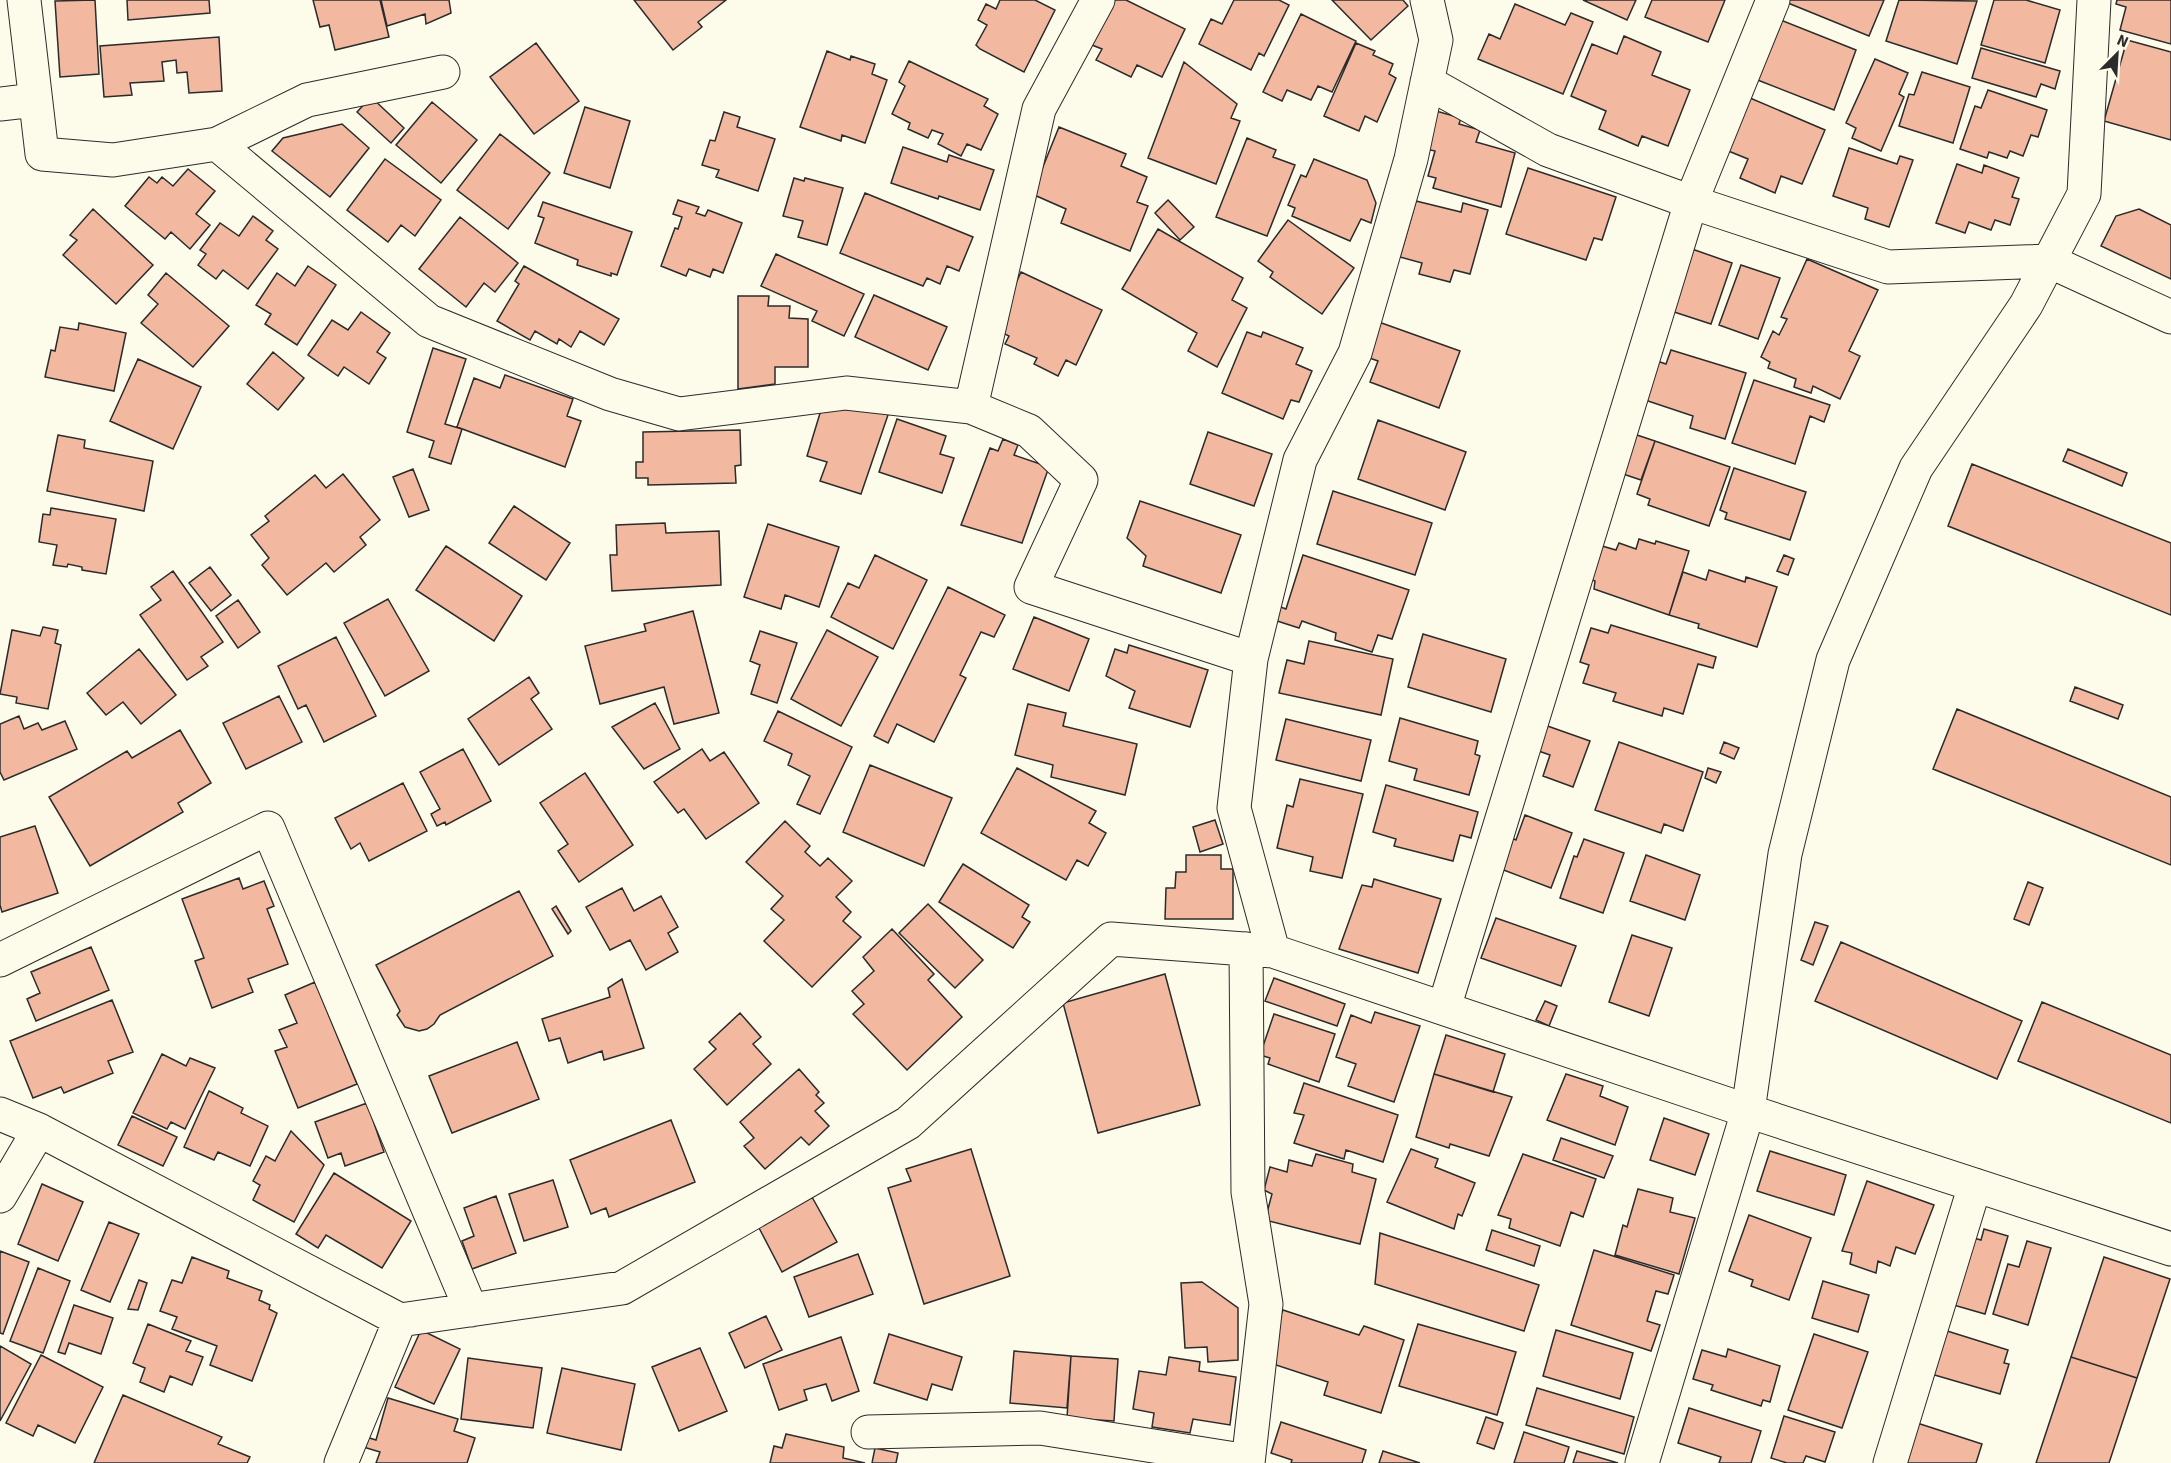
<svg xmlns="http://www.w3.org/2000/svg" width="2171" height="1463" font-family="'Source Sans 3',sans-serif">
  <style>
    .building { fill: #f2b8a0; stroke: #2b2b2b; stroke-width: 1.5 }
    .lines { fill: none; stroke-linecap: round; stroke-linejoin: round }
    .minor-casing { stroke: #2b2b2b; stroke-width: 35 }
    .minor { stroke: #fdfbea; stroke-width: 33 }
  </style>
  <rect width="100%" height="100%" fill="#fdfbea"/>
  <path class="building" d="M95 0 99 74 60 77 55 1Z
    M127 0H209L210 13 128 20Z
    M313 0H380L389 37 335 50 329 25 320 27Z
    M381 0H449L451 13 426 24 425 14 387 26Z
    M634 0H726L698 22 702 27 673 50Z
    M1000 0H1035L1055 10 1024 72 980 49 976 45 987 25 978 20 986 4 996 9Z
    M1113 0H1126L1185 29 1162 77 1137 65 1131 77 1096 60 1102 49 1092 45Z
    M1234 0H1279L1289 5 1264 56 1259 53 1251 70 1199 44 1211 19 1222 24Z
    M1332 0H1403L1408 6 1371 40Z
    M1583 0H1636L1627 20Z
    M1652 0H1725L1708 42 1645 17Z
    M1789 0H1884L1869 36 1788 3Z
    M1899 0 1977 1 1957 64 1886 41Z
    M1994 0H2026L2060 10 2045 63 1981 45Z
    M2117 0H2171V44L2120 30 2126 7 2116 4Z
    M1515 4 1565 25 1571 13 1593 22 1563 94 1478 59 1489 34 1500 39Z
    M1301 14 1356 41 1332 92 1318 86 1311 100 1287 90 1282 101 1263 92Z
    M1778 19 1856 50 1834 110 1755 79Z
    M1624 36 1661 52 1652 75 1690 90 1668 146 1642 136 1638 146 1599 129 1606 111 1571 96 1592 44 1617 54Z
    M219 37 222 91 189 93 187 72 177 73 176 60 162 62 164 81 130 83 132 95 104 97 100 46Z
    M2127 40 2171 52V140L2104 121Z
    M536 43 579 101 534 134 490 77Z
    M1356 43 1375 51 1373 55 1393 64 1389 74 1396 78 1377 122 1365 116 1359 131 1324 116Z
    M1981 48 2060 71 2055 89 2041 84 2036 97 1972 78Z
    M827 51 850 60 851 56 875 64 872 74 887 80 865 143 842 135 841 141 800 127Z
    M1875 59 1908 73 1899 94 1904 97 1881 151 1852 138 1856 128 1846 123Z
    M909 61 988 99 984 106 998 114 981 150 967 144 961 156 938 144 943 134 932 130 928 138 908 129 910 123 892 114 905 86 899 82Z
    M1184 62 1237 104 1231 118 1240 121 1216 184 1148 158Z
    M1922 72 1970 87 1953 143 1899 126 1909 94 1914 95Z
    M1988 90 2047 110 2038 137 2031 135 2023 156 2010 151 2007 158 1989 152 1987 158 1960 149 1975 106 1981 108Z
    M1743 95 1825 130 1802 184 1781 176 1775 193 1740 178 1748 159 1721 148Z
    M371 97 404 128 391 143 357 112Z
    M432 102 477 140 441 183 396 145Z
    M585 107 630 121 610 188 564 173Z
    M1436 111 1461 118 1459 124 1480 130 1476 142 1515 153 1501 207 1433 188 1436 178 1428 176 1435 151 1426 149Z
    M724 112 740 117 737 127 775 139 758 191 716 177 719 170 702 165 710 140 715 141Z
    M342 124 369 148 330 197 272 151 283 138Z
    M1059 127 1126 154 1121 166 1147 177 1137 202 1148 206 1130 251 1061 223 1066 209 1032 194Z
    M500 134 550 173 508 229 457 190Z
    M1247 138 1276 150 1273 157 1295 165 1267 236 1216 217Z
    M903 147 947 162 949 155 994 170 980 210 939 196 938 199 891 183Z
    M1849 148 1897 164 1900 156 1913 160 1889 227 1865 219 1868 208 1833 196Z
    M385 159 441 200 415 236 401 225 388 242 347 210Z
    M1314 159 1367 180 1376 203 1371 223 1361 219 1350 241 1292 216 1295 208 1288 205 1301 175 1306 177Z
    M1957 164 1982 173 1984 165 2019 178 2012 197 2019 199 2010 225 1995 220 1991 230 1969 222 1965 233 1936 223Z
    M1528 168 1616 197 1602 240 1594 238 1586 260 1506 234Z
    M188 169 215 191 196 214 210 225 190 249 171 232 165 239 125 206 149 177 157 183 162 177 173 186Z
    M794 178 804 181 805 178 843 188 827 245 798 237 803 221 783 216Z
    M865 193 973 237 959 271 947 266 940 284 927 278 923 286 840 253Z
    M678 200 699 207 696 213 705 216 708 210 742 223 723 273 713 269 710 277 689 269 686 276 661 266 675 228 678 229 682 217 673 214Z
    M1168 200 1194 227 1180 240 1155 213Z
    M1416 201 1461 212 1463 203 1488 210 1470 274 1454 270 1450 282 1419 274 1422 263 1400 257Z
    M543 202 632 232 617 275 611 273V276L577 265 578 260 535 243 544 218 538 216Z
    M93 209 153 265 116 304 63 255 77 240 70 235Z
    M2139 209 2171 225V279L2101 246 2116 216Z
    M253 216 273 231 266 240 278 249 248 289 223 270 216 279 198 265 206 254 200 250 220 223 239 236Z
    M460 217 518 263 495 292 484 283 466 307 419 269Z
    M1288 220 1354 268 1322 314 1270 277 1273 272 1258 261Z
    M1158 229 1243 278 1232 300 1247 308 1217 367 1188 351 1197 333 1122 289Z
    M1692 249 1732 263 1711 324 1671 311Z
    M776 254 864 294 844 336 812 321 817 311 761 286Z
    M1807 259 1878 290 1849 351 1860 356 1840 399 1813 386 1811 393 1794 387 1796 379 1768 368 1770 362 1761 357 1773 331 1779 335 1787 319 1781 317Z
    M1741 265 1780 278 1758 339 1719 325Z
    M308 266 336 285 297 345 265 324 271 314 256 305 277 273 295 286Z
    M524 266 619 319 604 345 580 331 571 347 559 339 557 344 535 331 530 340 497 321 519 284 515 281Z
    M1021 272 1102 310 1076 365 1066 360 1058 376 1034 364 1037 358 1005 344 1009 336 995 329Z
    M166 273 229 326 193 367 141 323 158 304 148 295Z
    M874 295 947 327 928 370 855 337Z
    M738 296H769L768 306H790L789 318 808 319V367H775V384L738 389Z
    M361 312 390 333 377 352 386 358 369 384 344 367 338 376 308 355 332 320 348 330Z
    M1376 321 1460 351 1439 408 1370 382 1378 361 1364 356Z
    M79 323 126 333 114 391 45 377 51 350 55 351 60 327 78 330Z
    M1247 332 1261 337 1263 332 1303 348 1296 364 1312 371 1299 402 1291 400 1283 419 1222 393Z
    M433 348 466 359 445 424 462 429 451 464 429 457 434 441 407 432Z
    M1671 350 1746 373 1725 439 1690 428 1693 416 1639 398 1651 359 1666 364Z
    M273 352 304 378 278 410 247 384Z
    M138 359 201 387 173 449 110 421Z
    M505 375 573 399 567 416 581 421 565 467 457 427 474 378 500 388Z
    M1754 380 1830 405 1824 422 1810 416 1795 464 1732 443Z
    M835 409 889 412 861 494 820 481 827 462 807 456 821 410Z
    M897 419 946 436 940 454 954 458 942 493 879 472Z
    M1378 420 1466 452 1445 510 1358 479Z
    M740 430 741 465 735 466 736 483 648 485V478H636V462H643V432Z
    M1208 432 1272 454 1254 506 1190 484Z
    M1628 432 1655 441 1641 480 1614 471Z
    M58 435 85 440 84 448 153 461 144 511 47 491Z
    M1003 439 1018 445 1014 455 1049 467 1022 543 961 525 990 448 998 451Z
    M1655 441 1730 467 1709 526 1648 505 1650 499 1637 494Z
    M2068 449 2127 473 2122 486 2063 461Z
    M1972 464 2171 543V615L1948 526Z
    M1734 468 1806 492 1790 540 1725 519 1727 513 1720 510Z
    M413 469 429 510 409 517 393 477Z
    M343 474 380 520 360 537 366 545 334 572 326 563 287 595 262 565 269 558 251 535 269 521 265 516 315 475 326 488Z
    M1333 491 1432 523 1415 575 1317 544Z
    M1140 501 1241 535 1221 593 1143 566 1146 556 1127 538Z
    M514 506 570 543 546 580 489 543Z
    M51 508 116 519 106 574 82 570V567L68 564 67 567 53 565 57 545 39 542 43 514 50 515Z
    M665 523 666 533 719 531 721 585 612 591 610 555H617L616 525Z
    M768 524 839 547 819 607 785 595 781 609 744 597Z
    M1639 539 1655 544 1656 541 1689 551 1669 615 1594 589 1595 581 1584 577 1595 544 1616 550 1619 543 1636 549Z
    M446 546 522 596 494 641 416 590Z
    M875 555 927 580 893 649 831 617 848 583 859 588Z
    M1303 555 1409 590 1392 639 1378 635 1372 652 1335 640 1336 633 1302 621 1299 628 1274 620 1278 606 1286 609Z
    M1784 555 1794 559 1788 575 1777 571Z
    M210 567 231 595 211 611 189 583Z
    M1709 570 1745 582 1746 577 1777 587 1757 647 1698 628 1699 624 1669 615 1683 572 1706 580Z
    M173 571 223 642 201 657 208 666 187 680 140 615 161 600 151 587Z
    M948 587 1005 615 994 637 981 632 960 675 966 678 934 742 897 724 888 743 874 736Z
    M388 599 429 671 385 696 344 623Z
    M238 600 260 632 238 648 216 616Z
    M693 611 719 713 674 724 664 687 600 704 585 646 646 631 644 624Z
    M1034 617 1089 639 1069 691 1013 669Z
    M1611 625 1716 657 1713 668 1698 664 1683 714 1664 708 1662 716 1613 701 1616 693 1583 683 1589 665 1580 662 1591 628 1608 633Z
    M43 627 58 630 55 643 61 645 48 709 16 703 17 697 0 694 12 630 40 636Z
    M827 630 878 657 841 726 791 699Z
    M760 631 797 643 777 703 751 694 760 665 750 661Z
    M1423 634 1506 659 1491 712 1408 687Z
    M336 637 376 716 324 742 306 705 298 709 278 666Z
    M1309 641 1393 659 1381 715 1279 693 1287 660 1304 664Z
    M1129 645 1208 670 1190 727 1129 708 1135 691 1106 676 1115 649 1127 653Z
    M139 649 176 695 141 724 123 702 106 715 87 693Z
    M529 677 539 693 531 699 552 729 499 765 468 719Z
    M2075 687 2123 705 2118 719 2070 701Z
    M279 696 302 742 246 769 223 723Z
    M655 703 680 749 644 769 612 727Z
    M1028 704 1066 713 1063 726 1137 744 1125 795 1051 777 1053 765 1015 755Z
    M1957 709 2171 797V865L1933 769Z
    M778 711 852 747 820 814 797 804 810 776 788 765 792 754 764 741Z
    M19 716 24 729 38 723 42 730 65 721 77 749 4 780 0 772V724Z
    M1400 718 1478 741 1475 754 1480 756 1469 795 1414 780 1417 769 1389 761Z
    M1286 719 1371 740 1361 781 1276 760Z
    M1539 723 1590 741 1573 787 1543 776 1550 755 1530 748Z
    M180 730 211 783 178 803 183 812 90 866 49 797 127 751 132 758Z
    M1619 742 1703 772 1683 831 1664 824 1661 833 1595 810Z
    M1724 742 1739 748 1734 759 1720 753Z
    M463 749 491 801 446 825 445 822 437 826 431 814 440 809 420 772Z
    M702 749 710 761 724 752 759 803 706 839 684 809 678 813 654 782Z
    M870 765 952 798 924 866 843 832Z
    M1017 768 1096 811 1089 823 1106 833 1088 866 1077 860 1066 880 981 833Z
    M1708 768 1721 772 1716 783 1705 778Z
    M585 773 633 845 579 882 558 851 568 844 540 803Z
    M1300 779 1363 794 1342 878 1310 871 1313 857 1277 848 1287 805 1293 807Z
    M403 783 427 831 369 861 360 843 351 849 335 818Z
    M1386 785 1478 812 1471 838 1460 835 1453 861 1394 846 1396 839 1373 832Z
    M1525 815 1572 833 1551 888 1501 869 1512 838 1516 840Z
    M1215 820 1223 844 1200 852 1193 827Z
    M785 821 810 846 805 852 820 866 828 858 852 881 836 897 851 912 843 921 861 937 812 987 764 941 784 920 771 909 783 896 746 862Z
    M35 826 58 893 2 912 0 905V837Z
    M1584 839 1624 853 1603 913 1560 898 1574 856 1577 857Z
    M1186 855H1221V869H1233V919H1165L1166 888H1175L1176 872H1186Z
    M1646 855 1700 875 1685 920 1630 901Z
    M963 864 1029 905 1022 917 1030 922 1013 948 939 902Z
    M239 878 243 889 264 881 274 906 267 909 288 964 248 979 253 992 212 1008 195 961 204 958 182 899Z
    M1374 879 1441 899 1418 973 1339 949 1362 885 1372 887Z
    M2028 882 2043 888 2029 925 2014 919Z
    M622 888 634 911 661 896 678 927 668 933 678 952 646 970 630 940 610 950 586 907Z
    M519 891 553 956 440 1015 434 1024 427 1029 419 1031 405 1027 397 1015 400 1011 376 965Z
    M928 904 983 960 955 988 899 933Z
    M556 906 571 931 568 934 552 909Z
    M1496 918 1576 946 1561 986 1481 958Z
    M1815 922 1828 926 1813 965 1801 960Z
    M892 929 934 974 928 980 962 1017 907 1070 853 1014 864 1004 852 991 874 971 863 957Z
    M1632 935 1672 948 1649 1016 1609 1002Z
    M1841 942 2022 1021 1997 1079 1815 1001Z
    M91 947 109 990 36 1021 27 999 40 993 31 972Z
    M1165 974 1200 1105 1098 1133 1063 1003Z
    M1274 978 1345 1004 1337 1026 1265 1001Z
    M622 979 644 1048 604 1060 602 1051 568 1063 560 1038 549 1041 542 1019 610 997 608 988Z
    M315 982 357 1084 298 1108 275 1051 287 1047 279 1030 297 1023 285 995Z
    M112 1000 133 1052 108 1061 113 1073 64 1093 61 1087 33 1098 10 1041Z
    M1545 1001 1557 1006 1549 1026 1536 1020Z
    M2042 1002 2171 1055V1123L2018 1061Z
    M1375 1012 1420 1026 1394 1102 1348 1086 1356 1064 1336 1057 1351 1015 1371 1023Z
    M740 1013 761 1037 753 1044 771 1064 727 1105 694 1069 716 1049 709 1042Z
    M1274 1014 1335 1034 1319 1082 1268 1064 1270 1058 1260 1055Z
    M1446 1035 1505 1054 1493 1092 1434 1074Z
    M517 1042 539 1099 452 1133 429 1076Z
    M162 1054 186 1066 190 1058 215 1068 185 1129 171 1122 167 1129 133 1113Z
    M799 1069 819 1092 816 1095 824 1103 815 1111 829 1126 809 1145 801 1137 765 1169 744 1146 754 1138 740 1122Z
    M1434 1074 1512 1097 1489 1156 1450 1144 1449 1148 1416 1137Z
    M1566 1074 1603 1086 1600 1096 1628 1107 1615 1145 1547 1120Z
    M1304 1083 1398 1115 1383 1162 1346 1150 1344 1159 1294 1143 1304 1115 1294 1113Z
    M209 1091 243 1108 241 1113 268 1126 250 1166 218 1152 214 1160 184 1147Z
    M367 1103 384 1152 345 1166 341 1153 328 1158 315 1122Z
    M132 1116 177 1137 163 1166 118 1145Z
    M1664 1118 1709 1134 1695 1175 1650 1160Z
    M671 1120 695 1182 609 1217 606 1208 591 1214 570 1160Z
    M291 1131 324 1165 294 1222 253 1200 260 1185 253 1181 266 1156 275 1161Z
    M1561 1138 1613 1156 1604 1178 1553 1160Z
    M971 1149 1010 1276 924 1304 888 1188 911 1181 906 1169Z
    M1411 1149 1438 1159 1435 1167 1475 1183 1462 1216 1458 1214 1454 1229 1387 1202Z
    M1770 1151 1846 1175 1834 1215 1757 1191Z
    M1316 1154 1353 1164 1352 1172 1376 1179 1360 1244 1265 1220 1272 1194 1264 1190 1270 1167 1287 1172 1289 1160 1312 1166Z
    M1523 1154 1596 1179 1583 1217 1571 1212 1560 1246 1509 1228 1511 1219 1498 1215Z
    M334 1173 411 1221 382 1268 326 1235 318 1248 296 1234Z
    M553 1180 568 1227 524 1241 509 1194Z
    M1867 1181 1934 1205 1915 1254 1896 1247 1890 1266 1878 1261 1876 1273 1850 1264 1852 1253 1842 1251Z
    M42 1184 83 1202 58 1261 18 1244Z
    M1638 1189 1673 1198 1670 1212 1695 1218 1679 1274 1615 1255 1623 1225 1627 1227Z
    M496 1196 516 1253 472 1269 462 1241 474 1236 464 1208Z
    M812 1197 837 1242 782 1272 758 1226Z
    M1749 1215 1811 1238 1789 1300 1751 1286 1753 1280 1729 1271Z
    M109 1222 139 1234 110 1302 81 1290Z
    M1984 1229 2008 1236 1985 1314 1950 1304 1970 1237 1981 1240Z
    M1492 1230 1540 1246 1534 1266 1486 1250Z
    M1380 1233 1539 1285 1524 1331 1375 1284Z
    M2027 1241 2051 1248 2028 1325 1993 1314 2008 1264 2019 1267Z
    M1594 1250 1674 1275 1668 1294 1656 1291 1647 1321 1660 1325 1651 1351 1571 1325Z
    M0 1251 29 1262 3 1334 0 1333Z
    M858 1254 873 1294 809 1317 794 1277Z
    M192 1257 229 1271 227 1278 262 1291 259 1300 270 1305 269 1309 277 1313 252 1381 210 1365 217 1346 172 1329 177 1317 160 1311 172 1280 182 1283Z
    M2104 1257 2170 1279 2137 1378 2071 1357Z
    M38 1268 70 1281 43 1353 10 1341Z
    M139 1280 147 1283 138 1310 128 1309Z
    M1823 1281 1869 1295 1858 1332 1812 1318Z
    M1202 1282 1238 1308V1360L1208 1362 1207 1347 1185 1348 1181 1283Z
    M74 1305 113 1318 101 1354 69 1343 65 1354 58 1352Z
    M1283 1310 1359 1335 1364 1326 1404 1340 1381 1413 1324 1395 1328 1382 1276 1365 1275 1329Z
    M766 1316 782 1350 745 1368 729 1333Z
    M148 1324 191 1341 186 1351 203 1357 192 1385 170 1376 164 1392 140 1382 145 1368 133 1363Z
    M1418 1324 1516 1352 1497 1415 1399 1386Z
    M421 1330 460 1349 434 1404 395 1387Z
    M1556 1330 1633 1353 1620 1399 1543 1376Z
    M1944 1330 2008 1350 2004 1363 2009 1364 2000 1394 1931 1374Z
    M889 1334 962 1357 952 1390 932 1384 927 1400 874 1383Z
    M1814 1334 1868 1352 1842 1428 1788 1410Z
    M841 1337 859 1391 832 1401 826 1384 804 1390 807 1400 779 1410 763 1364Z
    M0 1346 31 1364 0 1421Z
    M700 1348 727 1411 679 1431 652 1367Z
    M1728 1349 1780 1366 1770 1402 1763 1400 1761 1406 1711 1390 1713 1385 1693 1379 1702 1350 1726 1357Z
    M1014 1351 1071 1356 1067 1408 1010 1403Z
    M41 1355 103 1387 75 1443 38 1425 33 1436 6 1423Z
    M1071 1356 1118 1359 1114 1421 1067 1418Z
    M1169 1357 1200 1362 1199 1371 1236 1377 1230 1425 1193 1419 1190 1433 1152 1427 1154 1413 1133 1409 1139 1371 1166 1375Z
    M2071 1357 2137 1378 2109 1463H2036Z
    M468 1358 542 1368 533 1428 461 1419Z
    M562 1368 635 1384 621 1450 547 1433Z
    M1537 1388 1634 1417 1624 1454 1526 1425Z
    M123 1395 222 1437 218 1444 250 1457 247 1463H94Z
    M388 1398 458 1419 454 1431 475 1438 467 1463H376L380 1452 360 1446 363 1436 376 1440Z
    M1689 1408 1761 1431 1751 1463H1719L1721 1457 1678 1443Z
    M1784 1416 1835 1432 1825 1462 1806 1456 1803 1463H1787L1771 1458Z
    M1486 1417 1503 1423 1494 1449 1477 1443Z
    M1911 1421 1982 1444 1976 1463H1898Z
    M1281 1422 1366 1450 1362 1463H1291L1292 1460 1271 1453Z
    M1524 1432 1569 1447 1564 1463H1514Z
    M786 1434 844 1447 843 1458 865 1463H770L774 1446 782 1448Z
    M875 1448 898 1453 896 1463H872Z
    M1383 1451 1420 1463H1379Z
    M1577 1451 1618 1463H1573Z"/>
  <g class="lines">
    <defs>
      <path id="minor" d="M24 0 42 154 113 160 217 144 307 100 443 72
        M1427 82 1548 150 1691 202 1888 267 2049 261 2171 317
        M0 104 35 100
        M217 144 429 321 610 394 679 414 846 393 971 407 1029 431 1081 480 1031 587 1251 659
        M971 407 1039 109 1098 0
        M1246 949 1248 1192 1266 1304 1248 1463
        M1273 951 1234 808 1251 659 1300 460 1355 353 1411 159 1436 40 1427 0
        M0 960 268 828 471 1310
        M1444 1008 1691 202 1773 0
        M0 1114 39 1130 400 1320 622 1288 908 1123 1111 939 1273 951 1748 1111 2171 1249
        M0 1196 39 1130
        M868 1432 1040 1428 1248 1461
        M341 1463 400 1320
        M1642 1463 1748 1111 1785 854 1833 660 1916 468 2026 305 2084 194 2094 0
        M1890 1463 1975 1185"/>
    </defs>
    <use href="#minor" class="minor-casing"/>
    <use href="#minor" class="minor"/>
  </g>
  <g transform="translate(2117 54) rotate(24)" stroke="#fdfbea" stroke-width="4.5" paint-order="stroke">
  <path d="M0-4.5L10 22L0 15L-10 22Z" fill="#2b2b2b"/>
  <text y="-9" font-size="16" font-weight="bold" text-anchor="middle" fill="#2b2b2b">N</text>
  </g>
</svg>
